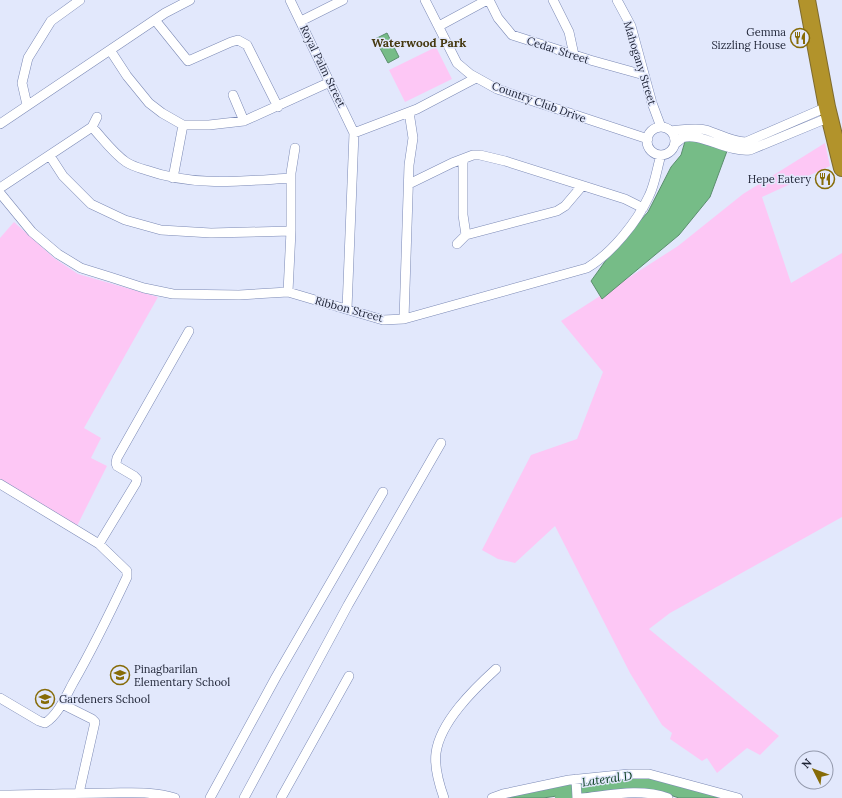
<svg xmlns="http://www.w3.org/2000/svg" width="842" height="798" font-family="Lora,serif">
  <style>
    .green { fill: #fdc7f5 }
    .water { fill: #76bc87; stroke: #5b8e6e }
    .lines { fill: none; stroke-linecap: round; stroke-linejoin: round }
    .canal { stroke: #76bc87; stroke-width: 8 }
    .street-casing { stroke: #7b89b5; stroke-width: 10 }
    .highway-casing { stroke: #7e6b2e; stroke-width: 18 }
    .street { stroke: #fff; stroke-width: 9 }
    .highway { stroke: #b2932b; stroke-width: 16 }
    .labels { text-anchor: middle; stroke-width: 3; stroke-linejoin: round; paint-order: stroke }
    .poi-label { font-size: 11px; fill: #1d2234; stroke: #e2e8fc; text-anchor: end }
    .street-label { font-size: 11px; fill: #1d2234; stroke: #e2e8fc }
    .neighbourhood-label { font-size: 12px; font-weight: bold; fill: #463910; stroke: #e2e8fc }
    .water-label { font-size: 12px; font-style: italic; fill: #003615; stroke: #e2e8fc }
  </style>
  <rect width="100%" height="100%" fill="#e2e8fc"/>
  <path class="green" d="M436 47 452 79 405 102 389 70Z
    M825 143 830 166 762 197 791 283 842 253V517L670 613 649 629 779 736 760 755 747 748 717 773 707 758 702 761 670 739 672 733 662 725 630 673 555 526 515 563 498 559 482 550 531 455 577 439 603 372 561 321 678 246 743 194Z
    M14 222 54 258 78 274 158 297 84 428 101 438 91 458 107 466 76 528 0 481V238Z"/>
  <path class="water" d="M387 33 399 57 388 63 375 39Z
    M686 138 727 151 710 197 679 235 602 299 591 281 609 256 648 212 671 167 681 155Z
    M630 777 650 778 727 798H679L664 793 602 792 571 794 543 798H504L569 784Z"/>
  <g class="lines">
    <path class="canal" d="M559 798 582 794"/>
    <defs>
      <path id="street" d="M290 0 354 133 347 309
        M425 0 457 63 470 74 497 89 648 139
        M489 0 498 18 512 35 590 60 644 75
        M553 0 569 32 574 55
        M617 0 631 26 652 103 661 127
        M155 20 188 61 231 42 238 40 247 45 278 107
        M301 21 343 0
        M439 26 487 0
        M110 50 127 76 149 103 162 113 183 125H209L244 121 330 82
        M233 95 244 121
        M27 105 22 83 28 58 51 21 80 0
        M0 124 165 13 190 0
        M92 127 97 117
        M647 141a14 14 0 1 1 28 0a14 14 0 1 1-28 0Z
        M671 131C682 130 695 127 706 130 719 134 732 142 746 142L827 107
        M354 133 417 109 476 78
        M675 144C677 142 680 140 682 138 698 131 729 153 750 150L830 117
        M50 156 63 176 91 204 125 220 161 230 211 233 291 231
        M463 159V215L466 235 557 211 565 206 582 186
        M173 178 183 125
        M409 184 452 163 473 155H480L505 161 625 199 643 208
        M0 188 92 127C103 139 113 153 126 162 132 166 139 168 146 170 194 187 242 181 291 178
        M0 193 32 232 58 254 81 268 110 277 144 288 173 294 239 295 288 292 383 320 404 319 587 268C612 253 637 222 649 196 655 184 657 168 661 155
        M457 244 466 235
        M288 292 291 231V173L295 148
        M404 319 409 165 413 138 409 112
        M0 484 99 544 127 571V577C110 613 93 648 73 683 66 696 58 715 45 723L39 721 0 698
        M99 544 136 483 137 479 134 476 117 466 116 463 117 458 189 331
        M62 704 92 719 95 722 79 793
        M576 779 577 798
        M0 795C36 795 72 793 108 793 131 793 153 791 175 798
        M210 798 276 677 383 492
        M244 798 348 605 441 443
        M281 798 349 676
        M444 798C439 784 434 768 436 753 440 722 474 689 496 669
        M492 798 503 794 569 780 629 774H649L738 798
        M582 798C610 795 641 788 668 798"/>
      <path id="highway" d="M807 0 827 107 842 168"/>
    </defs>
    <use href="#street" class="street-casing"/>
    <use href="#highway" class="highway-casing"/>
    <use href="#street" class="street"/>
    <use href="#highway" class="highway"/>
  </g>
  <defs>
    <symbol id="restaurant-ring" viewBox="-11 -11 22 22"><circle r="9.5" fill="#e2e8fc" stroke="#866b07" stroke-width="1.5"/><path d="M-5-6h1v4h1v-4h1v4h1v-4h1v5L-1.5 .5V6h-2V.5L-5-1ZM5-6V6H3V1.5H1.5Q1.5-4 5-6Z" fill="#866b07"/></symbol>
    <symbol id="school-ring" viewBox="-11 -11 22 22"><circle r="9.5" fill="#e2e8fc" stroke="#866b07" stroke-width="1.5"/><path d="M0-5L7-2L0 1L-7-2ZM-4 1L0 2.5L4 1V4Q0 6-4 4Z" fill="#866b07"/></symbol>
  </defs>
  <g fill-rule="evenodd">
    <use href="#restaurant-ring" x="789" y="27" width="22" height="22"/>
    <use href="#restaurant-ring" x="814" y="168" width="22" height="22"/>
    <use href="#school-ring" x="109" y="664" width="22" height="22"/>
    <use href="#school-ring" x="34" y="688" width="22" height="22"/>
  </g>
  <g class="labels">
    <g class="poi-label">
      <text x="786" y="36">Gemma<tspan x="786" dy="13">Sizzling House</tspan></text>
      <text x="811" y="183">Hepe Eatery</text>
      <text x="134" y="673" text-anchor="start">Pinagbarilan<tspan x="134" dy="13">Elementary School</tspan></text>
      <text x="59" y="703" text-anchor="start">Gardeners School</text>
    </g>
    <g class="street-label">
      <text transform="translate(558 50) rotate(18)" y="4">Cedar Street</text>
      <text transform="translate(640 63) rotate(73)" y="4">Mahogany Street</text>
      <text transform="translate(323 66) rotate(64)" y="4">Royal Palm Street</text>
      <text transform="translate(539 102) rotate(20)" y="4">Country Club Drive</text>
      <text transform="translate(349 309) rotate(15)" y="4">Ribbon Street</text>
    </g>
    <g class="neighbourhood-label">
      <text x="419" y="47">Waterwood Park</text>
    </g>
    <g class="water-label">
      <text transform="translate(607 779) rotate(-8)" y="4">Lateral D</text>
    </g>
  </g>
  <g transform="translate(814 770) rotate(312)"><circle r="19" fill="#e2e8fc" stroke="#9399ac"/>
  <path d="M0-3L7 15L0 10L-7 15Z" fill="#866b07"/>
  <text y="-6" font-size="11" font-weight="bold" text-anchor="middle" fill="#1d2234">N</text>
  </g>
</svg>
